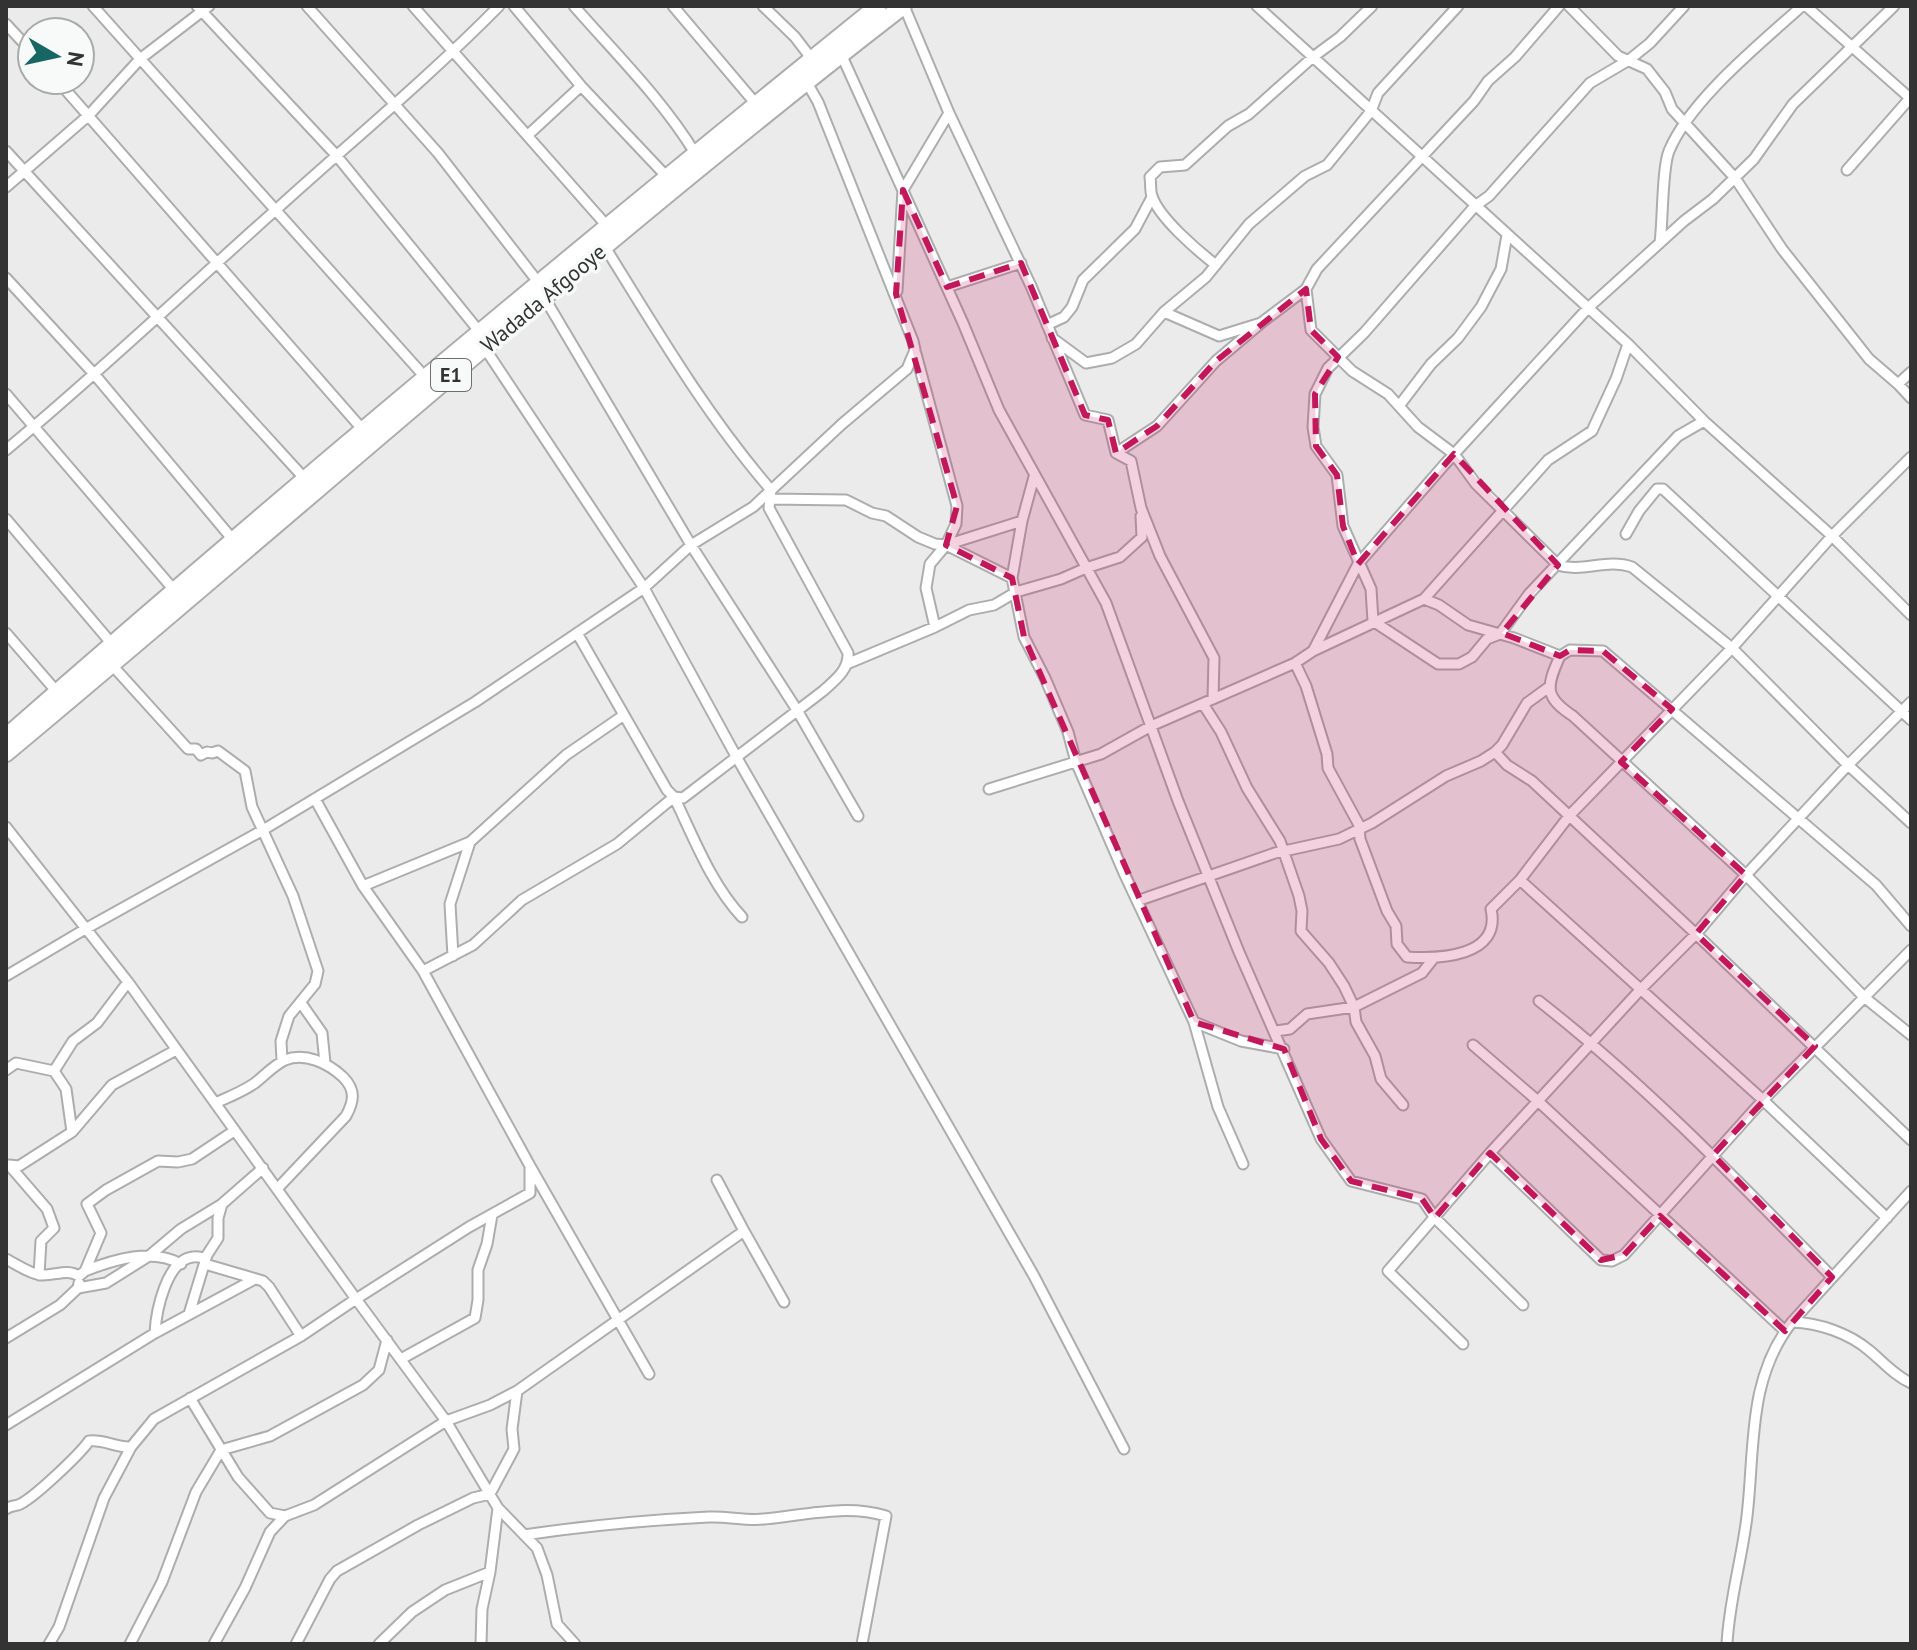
<svg xmlns="http://www.w3.org/2000/svg" width="1917" height="1650" font-family="'PT Sans',sans-serif">
  <style>
    .lines { fill: none; stroke-linecap: round; stroke-linejoin: round }
    .street-casing { stroke: #acadad; stroke-width: 13 }
    .highway-casing { stroke: #acadad; stroke-width: 20 }
    .street { stroke: #fff; stroke-width: 9 }
    .highway { stroke: #fff; stroke-width: 16 }
    .marked { fill: #c2185b; fill-opacity: 0.2; stroke: #c2185b; stroke-width: 6; stroke-dasharray: 16 10; stroke-linejoin: round }
    .labels { text-anchor: middle; stroke-width: 7; stroke-linejoin: round; paint-order: stroke }
    .shield { fill: #f8f9f9; stroke: #6e6e6e; stroke-width: 2 }
    .shield-label { font-size: 20px; font-weight: bold; fill: #333 }
    .street-label { font-size: 22px; fill: #333; stroke: #f8f9f9 }
  </style>
  <rect width="100%" height="100%" fill="#ebebec"/>
  <g class="lines">
    <defs>
      <path id="street" d="M93 6 425 377
        M197 6 336 155 479 331
        M307 6 438 153 538 282
        M413 6 607 226
        M514 6 581 86 667 177
        M574 6C615 53 662 99 695 153
        M673 6 756 104
        M763 6 795 37 811 58
        M904 6 949 113 1031 286 1085 415 1108 420 1116 453 1131 461 1141 508 1160 556 1214 658 1213 699
        M1257 6 1628 344 1704 421 1832 536 1911 615
        M1559 6 1515 57 1488 81 1474 101 1317 269 1306 289 1311 330 1352 371 1388 394 1418 427 1454 454 1476 484 1558 565C1582 573 1607 558 1632 567L1732 648 1848 765 1911 823
        M1569 6 1618 56 1647 69 1665 92 1672 109 1735 178 1782 249 1869 359 1898 384
        M1684 6 1650 43 1629 60 1590 83 1489 196 1475 206 1364 333 1328 368 1315 394 1313 427 1316 446 1337 475 1343 526 1371 589 1373 621 1438 664H1459L1472 657 1487 639 1500 634 1529 594 1678 436 1704 421
        M1806 6 1911 99
        M6 24 32 52
        M841 54 963 323 999 410 1106 603 1178 801 1239 952 1321 1139 1351 1181 1422 1199 1435 1218 1523 1305
        M57 80 363 430
        M528 135 581 86
        M6 151 305 479
        M1847 170 1911 97
        M6 187 89 115 140 59 209 6
        M1660 243C1663 220 1662 168 1669 151 1690 100 1761 43 1802 6
        M1216 265C1198 251 1159 218 1152 196 1150 191 1151 183 1150 177L1160 167 1185 165 1228 126 1249 114 1313 57 1340 37 1372 6
        M6 278 95 375 234 541
        M947 287 1021 263
        M897 291 903 190 949 113
        M544 297 691 545 797 710 858 816
        M1164 312 1219 336 1261 323 1306 289
        M1047 325 1064 317 1072 307 1083 280 1135 229 1152 197
        M1052 338 1086 363 1112 358 1136 344 1164 312 1206 277 1249 224 1305 176 1327 165 1371 111 1378 93 1458 6
        M484 347 644 588 737 758 1034 1276 1124 1449
        M1911 372 1898 384 1911 398
        M6 394 174 590
        M1399 406 1431 364 1458 338 1481 307 1501 269 1507 235
        M6 450C100 372 188 288 279 207 353 140 429 77 499 6
        M1116 453 1157 426 1216 361 1261 323
        M1034 477 1022 521 1012 578 1024 637 1045 678 1068 732 1076 762 1124 873 1194 1022 1218 1107 1243 1164
        M768 499 846 500 872 513 886 516 918 537 935 544 946 545 1022 521
        M6 519 112 644
        M1626 534 1639 511 1657 489H1663L1911 720
        M946 545 1012 578
        M1424 599 1548 460 1592 431 1616 379 1628 344
        M935 627 969 610 994 605 1016 592 1061 579 1086 568 1120 557 1142 537 1141 516
        M6 633 57 692
        M577 633 667 790 674 797 683 798 823 691C835 680 849 670 848 653L769 508 771 490C707 416 657 331 605 247
        M1313 651 1424 599 1439 605 1468 625 1514 638 1560 656 1570 650 1603 651 1876 885 1911 926
        M1560 656C1546 687 1544 697 1573 716L1746 875 1864 997 1911 1035
        M849 663 935 627 926 588 930 564 946 545 956 524 957 506 916 354
        M1295 663 1306 686 1327 754 1328 768 1359 825 1360 839 1387 911 1396 926 1397 944 1407 957C1439 959 1502 957 1491 909L1520 880 1569 816 1732 648 1832 536 1911 457
        M111 664 188 749H196L201 755 207 752 212 753 218 751 245 771 252 807 293 896 318 971 315 984 289 1016 281 1041 282 1061
        M1203 704 1221 732 1247 788 1280 841 1299 896 1302 911 1301 931 1329 963 1344 986 1354 1007 1356 1022 1375 1056 1381 1079 1403 1105
        M1495 752 1507 765 1532 781 1696 934 1911 1140
        M989 789 1101 754 1151 726 1295 663 1313 651 1358 564 1444 465 1588 308 1684 221 1713 199 1754 159 1793 104 1894 6
        M315 799 363 886 423 971 530 1166 649 1374
        M6 827 128 982 356 1299 301 1336 154 1419 131 1447 104 1498 59 1627 49 1644
        M1520 880 1763 1100 1887 1218
        M363 886 470 842 566 755 624 715
        M1137 901 1275 853 1339 839 1372 823 1446 776 1481 761 1495 752 1502 745 1527 703 1549 687
        M453 956 450 904 470 842
        M423 971 473 945 522 900 617 844 674 797C694 838 711 884 742 917
        M6 976 87 928 263 830 475 702 644 588 691 545 753 507 842 424 907 369 915 350 913 341 818 102 806 81
        M1539 1001C1645 1084 1738 1181 1832 1277
        M301 1003 322 1033 325 1063
        M1194 1022 1241 1041 1284 1049
        M1276 1031 1290 1029 1307 1014 1354 1007 1422 973 1433 959
        M1473 1045 1539 1102 1785 1331
        M6 1070 16 1063 54 1071
        M215 1103C229 1097 242 1092 255 1083 264 1076 274 1065 285 1060 305 1052 328 1063 343 1077 356 1090 354 1101 346 1116L277 1189
        M72 1132 112 1085 176 1050
        M1490 1153 1601 1260 1612 1261 1624 1255 1763 1100 1911 950
        M717 1180 744 1231
        M6 1259C16 1264 30 1274 41 1275 55 1276 67 1268 79 1276L85 1271 101 1233 87 1204 106 1190 158 1161 178 1162 192 1159 234 1131
        M205 1264 263 1281 269 1287 301 1336
        M85 1271C115 1259 152 1248 181 1264
        M39 1275 41 1241 54 1228 47 1209 9 1165 19 1166 72 1132 66 1089 54 1071 73 1041 97 1023 128 982
        M78 1288 106 1283 149 1256 181 1229 222 1204
        M189 1314 207 1255 218 1238V1218L222 1204 263 1168
        M1792 1322 1911 1191
        M155 1333C156 1312 166 1260 193 1257 198 1256 202 1258 206 1258
        M6 1338 60 1305 78 1288 79 1283
        M1463 1344 1388 1271 1490 1153 1641 989 1696 934 1746 875 1848 765 1911 702
        M401 1359 475 1318 478 1300V1270L487 1244 492 1215
        M190 1398 238 1477 270 1513 285 1516
        M6 1425 155 1333 253 1280
        M498 1508 537 1548 547 1575 557 1624 575 1644
        M6 1509C10 1506 14 1506 18 1505 32 1500 80 1454 89 1441 104 1439 116 1448 131 1447
        M524 1535C585 1526 647 1520 709 1517 727 1516 746 1521 764 1519 805 1515 847 1504 886 1516L862 1644
        M130 1644 162 1582 196 1492 221 1450 270 1436 363 1385 379 1370 387 1340
        M214 1644 245 1588 270 1532 285 1516 314 1505 446 1421 490 1405 517 1391 744 1231 784 1302
        M296 1644 330 1579 337 1571 418 1525 473 1498 490 1494 514 1449 512 1429 517 1391
        M379 1644 412 1612 445 1590 490 1572 498 1508 446 1421 356 1299 469 1227 530 1193V1166
        M481 1644 482 1609 490 1572
        M1727 1644C1729 1601 1742 1559 1747 1516 1755 1449 1747 1379 1792 1322 1819 1323 1849 1333 1870 1351 1883 1362 1895 1376 1911 1383"/>
      <path id="highway" d="M6 737C291 487 583 244 878 6
        M6 753C305 504 595 244 903 6"/>
    </defs>
    <use href="#street" class="street-casing"/>
    <use href="#highway" class="highway-casing"/>
    <use href="#street" class="street"/>
    <use href="#highway" class="highway"/>
  </g>
  <path class="marked" d="M903 190 947 287 1021 263 1085 415 1108 420 1116 453 1157 426 1216 361 1306 289 1311 330 1338 357 1315 394 1316 446 1337 475 1343 526 1358 564 1454 454 1558 565 1502 633 1560 656 1570 650 1603 651 1672 709 1621 762 1746 875 1696 934 1815 1046 1713 1155 1832 1277 1785 1331 1660 1216 1624 1255 1601 1260 1490 1153 1435 1218 1422 1199 1351 1181 1321 1139 1284 1049 1194 1022 1024 637 1012 578 946 545 957 506 896 294Z"/>
  <g class="labels">
    <rect class="shield" x="431" y="359" width="40" height="32" rx="6"/>
    <g class="shield-label">
      <text x="451" y="382">E1</text>
    </g>
    <g class="street-label">
      <text transform="translate(543 298) rotate(-40)" y="8">Wadada Afgooye</text>
    </g>
  </g>
  <rect width="1917" height="1650" fill="none" stroke="#333333" stroke-width="16"/>
  <g transform="translate(56 56) rotate(99)"><circle r="38" fill="#f8f9f9" stroke="#a9aaaa" stroke-width="2"/>
  <path d="M0-6L14 30L0 20L-14 30Z" fill="#176664"/>
  <text y="-12" font-size="22" font-weight="bold" text-anchor="middle" fill="#333333">N</text>
  </g>
</svg>
